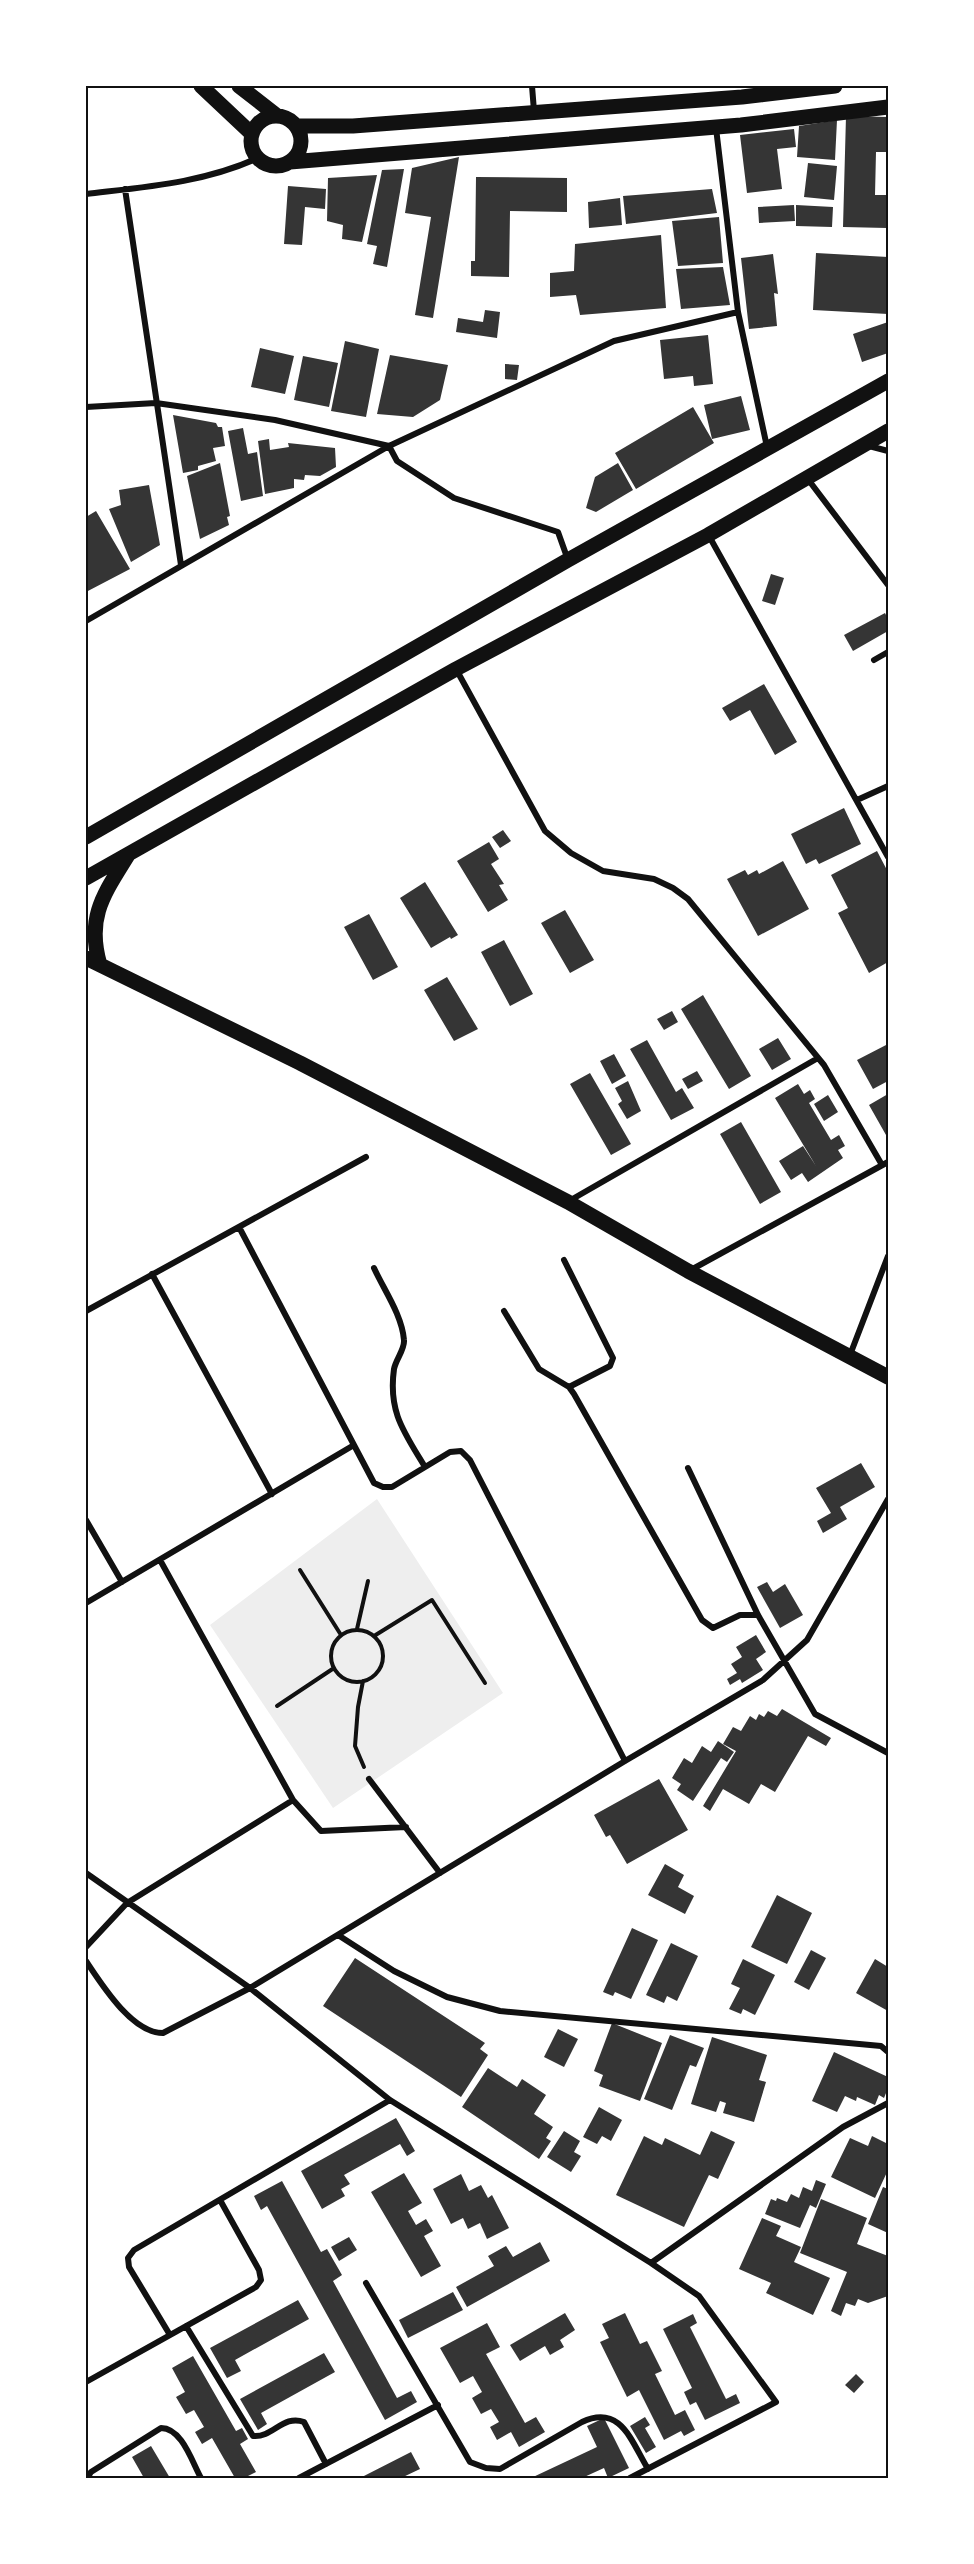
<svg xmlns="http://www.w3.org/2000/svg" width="974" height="2564" font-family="Commissioner,sans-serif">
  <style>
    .green { fill: #eee }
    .building { fill: #353535 }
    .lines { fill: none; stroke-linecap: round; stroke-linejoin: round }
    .path { stroke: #111; stroke-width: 4 }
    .minor { stroke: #111; stroke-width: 6 }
    .primary { stroke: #111; stroke-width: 15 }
    .neatline { fill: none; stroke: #111; stroke-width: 2 }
  </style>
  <rect width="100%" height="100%" fill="#fff"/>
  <path class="green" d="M377 1499 503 1693 333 1808 210 1625Z"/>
  <path class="building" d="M846 116 888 117 887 152H876L875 195H888L887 228 843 227Z
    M837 120 835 160 797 157 799 126Z
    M794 129 796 147 777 149 782 189 747 193 740 135Z
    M459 157 433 318 415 315 431 217 405 213 412 168Z
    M808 163 837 166 834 200 804 197Z
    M404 169 387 267 373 264 377 246 367 244 382 170Z
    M377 175 362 242 342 239 343 225 327 221 328 178Z
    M476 177 567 178V212L510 211 509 277 471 276V261H475Z
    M288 186 326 189 325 209 305 207 302 245 284 244Z
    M712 189 717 213 626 224 623 196Z
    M620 198 622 225 589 228 588 202Z
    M794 205 795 221 759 223 758 207Z
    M796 205 833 207 832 227 796 226Z
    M719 217 723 263 678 266 672 221Z
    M661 235 666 308 580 315 576 295 550 297V273L574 271 575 244Z
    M816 253 888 257V314L813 310Z
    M773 254 778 294 774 293 777 326 749 329 741 258Z
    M723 267 730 305 681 309 676 269Z
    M485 310 500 312 497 338 456 332 458 318 483 322Z
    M888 322V353L862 362 853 334Z
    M708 335 713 384 694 386 693 376 664 379 660 340Z
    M345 341 379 349 366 417 331 411Z
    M260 348 294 356 285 394 251 387Z
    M390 355 448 365 440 400 413 417 377 414Z
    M303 356 338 363 329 407 294 400Z
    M505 364 519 365 517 380 505 379Z
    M741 396 750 430 712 439 704 405Z
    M693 407 714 443 636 489 615 453Z
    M173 415 216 423 218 427H222L225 446 213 448 216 461 198 466V470L183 473Z
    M243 428 248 454 257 452 263 496 241 501 228 431Z
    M269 439 270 450 289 447 288 443 335 448 336 467 320 476 305 475 304 480 294 479V488L265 494 258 441Z
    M220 463 230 516 227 517 229 525 200 539 187 476Z
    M618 463 633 490 596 512 586 508 595 477Z
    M149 485 160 545 131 562 109 509 121 505 119 490Z
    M96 511 130 569 86 592V517Z
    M771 574 784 578 775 605 762 601Z
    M885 613 888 619V631L853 651 844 635Z
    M764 684 797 742 775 755 750 710 730 721 722 708Z
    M844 808 861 844 819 864 816 859 806 864 791 834Z
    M503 830 511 841 500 848 492 837Z
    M489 842 499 859 491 864 504 884 499 885 508 900 488 912 457 861Z
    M877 851 888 872V962L869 973 838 913 848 908 831 875Z
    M783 861 809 909 758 936 727 879 745 870 748 875 757 870 759 874Z
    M425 882 458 935 451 939 450 937 431 948 400 898Z
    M565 910 594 960 570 973 541 923Z
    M369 914 398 967 373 980 344 927Z
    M504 940 533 994 510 1006 481 952Z
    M447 977 478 1029 454 1041 424 990Z
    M703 995 751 1076 729 1089 681 1009Z
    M672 1011 678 1022 664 1030 657 1019Z
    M778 1038 791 1059 772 1070 759 1049Z
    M647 1040 676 1092 682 1088 694 1108 671 1120 630 1049Z
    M888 1044V1081L873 1089 857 1060Z
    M614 1054 626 1076 612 1084 600 1061Z
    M697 1071 703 1081 688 1089 682 1079Z
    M590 1073 631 1144 611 1155 570 1084Z
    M628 1081 641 1111 627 1119 618 1104 622 1101 615 1088Z
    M798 1084 804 1094 810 1090 815 1099 809 1103 831 1140 839 1135 845 1146 838 1150 843 1158 808 1182 802 1173 791 1180 779 1161 803 1146 816 1166 775 1098Z
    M888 1094V1133L886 1135 869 1105Z
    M828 1095 838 1112 824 1121 814 1104Z
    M741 1122 781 1192 760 1204 720 1134Z
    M861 1463 875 1487 840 1507 847 1519 823 1533 817 1521 831 1513 816 1488Z
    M767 1582 773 1592 785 1584 803 1615 780 1628 757 1587Z
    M756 1635 766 1652 756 1659 763 1670 742 1683 740 1679 730 1685 727 1679 737 1673 731 1664 742 1657 736 1647Z
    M782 1709 831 1738 826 1746 808 1736 775 1792 761 1784 749 1804 723 1789 710 1811 703 1806 736 1751 723 1744 733 1727 741 1731 750 1716 756 1720 759 1714 764 1717 768 1711 777 1716Z
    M718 1741 734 1752 727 1762 721 1758 693 1801 677 1790 681 1784 672 1778 684 1758 692 1763 702 1746 711 1752Z
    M659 1779 688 1830 627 1864 610 1835 606 1837 594 1815Z
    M665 1864 684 1875 678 1887 694 1896 685 1914 648 1895Z
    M777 1895 812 1913 787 1964 751 1947Z
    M632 1928 658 1940 631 1999 615 1992 613 1996 603 1992Z
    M671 1943 698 1956 677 2001 667 1996 664 2003 646 1995Z
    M811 1950 826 1958 809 1990 794 1982Z
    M355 1958 485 2043 480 2049 488 2055 461 2097 323 2006Z
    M743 1959 775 1975 755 2015 743 2009 741 2014 729 2009 740 1988 731 1984Z
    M875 1959 888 1967V2011L856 1993Z
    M612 2023 662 2043 640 2101 599 2086 603 2075 594 2071Z
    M558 2029 578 2039 564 2067 544 2057Z
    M670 2035 704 2048 696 2067 690 2065 672 2110 644 2099Z
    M712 2037 767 2055 759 2080 766 2082 754 2122 723 2113 726 2103 720 2101 716 2112 691 2104Z
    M834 2052 888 2077V2088L884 2098 879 2095 875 2105 857 2097 856 2101 845 2096 837 2112 812 2101Z
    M488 2068 517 2087 522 2079 546 2095 534 2114 553 2127 546 2138 551 2141 539 2159 462 2107Z
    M599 2107 622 2120 611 2141 602 2136 597 2144 583 2137Z
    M396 2118 415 2151 407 2156 400 2144 344 2175 350 2184 341 2189 345 2196 322 2209 301 2171Z
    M564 2131 580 2141 574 2152 581 2156 571 2172 547 2157Z
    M711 2131 735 2142 718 2179 709 2175 684 2227 616 2195 644 2136 662 2145 665 2138 700 2155Z
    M872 2136 888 2144V2170L875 2198 831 2177 850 2138 868 2146Z
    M404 2173 422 2203 408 2211 416 2225 426 2219 433 2231 424 2236 441 2266 421 2277 371 2192Z
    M461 2174 469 2191 481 2185 488 2198 492 2195 509 2228 487 2239 480 2223 468 2229 463 2218 451 2224 433 2189Z
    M816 2180 826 2184 816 2208 810 2205 800 2228 765 2214 771 2199 776 2201 777 2198 787 2202 791 2194 799 2198 803 2187 812 2191Z
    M282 2181 321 2252 327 2249 342 2275 333 2281 397 2398 411 2391 417 2402 385 2420 267 2206 261 2210 254 2196Z
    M883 2187 888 2189V2233L868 2224Z
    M821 2199 867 2218 857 2244 888 2256V2296L868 2303 858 2299 855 2306 846 2303 841 2316 831 2311 847 2272 800 2253Z
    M762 2218 781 2226 776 2236 801 2247 794 2262 830 2278 813 2315 766 2293 771 2283 739 2269Z
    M349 2237 357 2250 339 2261 331 2247Z
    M540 2242 550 2261 467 2307 456 2287 494 2266 488 2256 506 2246 513 2257Z
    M453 2292 463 2310 408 2338 399 2320Z
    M298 2300 309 2319 235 2360 241 2371 227 2378 210 2348Z
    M565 2313 575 2330 560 2340 564 2347 550 2355 545 2346 520 2361 510 2345Z
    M625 2313 640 2344 647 2341 662 2371 655 2374 675 2415 685 2410 695 2430 684 2436 681 2431 664 2440 639 2390 627 2397 600 2342 609 2338 602 2324Z
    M693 2314 697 2323 690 2327 726 2399 736 2394 740 2403 705 2420 696 2402 690 2405 684 2392 692 2388 663 2329Z
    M487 2323 500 2347 486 2354 525 2423 536 2417 545 2432 519 2447 511 2432 497 2440 490 2427 499 2422 491 2409 481 2414 472 2398 482 2392 473 2376 460 2383 440 2348Z
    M324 2353 335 2372 261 2413 267 2424 258 2430 240 2399Z
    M193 2356 236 2431 242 2428 248 2439 240 2444 256 2472 244 2478H235L212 2438 202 2444 195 2432 204 2427 194 2410 186 2414 176 2397 185 2392 172 2368Z
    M856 2374 864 2382 854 2393 845 2385Z
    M645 2417 650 2425 645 2428 656 2447 646 2453 630 2426Z
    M604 2418 629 2468 608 2478 604 2468 582 2478H531L597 2447 587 2426Z
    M151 2446 170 2478H144L132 2457Z
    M411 2452 420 2469 401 2478H360Z"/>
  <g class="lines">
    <path class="path" d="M300 1570 341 1635
      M357 1629 368 1581
      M331 1656a26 26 0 1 1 52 0a26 26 0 1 1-52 0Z
      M374 1636 432 1600 485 1683
      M363 1681 358 1707 355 1746 364 1767
      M277 1706 334 1668"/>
    <path class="minor" d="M532 86 534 111
      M716 128 738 312 767 447
      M125 189 181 565
      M86 194C145 187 203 183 258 158
      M86 407 156 403 275 420 389 446
      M389 446 397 461 454 498 558 532 568 560
      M869 446 888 451
      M807 478 888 585
      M709 536 888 857
      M86 621 389 446 614 341 738 312
      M874 660 888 652
      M456 669 545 831 571 853 603 871 654 879 673 888 688 899 824 1065 882 1165
      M857 800 888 786
      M569 1201 818 1058
      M239 1227 374 1483 383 1487H392L450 1452 461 1451 470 1460 625 1761
      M564 1260 613 1358 610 1366 569 1387
      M374 1268C384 1290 402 1315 404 1340 405 1349 396 1359 394 1369 388 1412 404 1432 425 1467
      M689 1271 888 1162
      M152 1274 272 1494
      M86 1311 366 1157
      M504 1311 539 1369 569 1387 574 1394 702 1620 713 1628 740 1615H758
      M850 1355 888 1256
      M688 1468 758 1615 815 1714 888 1753
      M86 1520 122 1582
      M86 1603 354 1445
      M369 1779 440 1873
      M293 1800 321 1831 406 1827
      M86 1873 250 1988 390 2100 651 2263 699 2296 776 2402 630 2478
      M338 1935 394 1971 447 1997 500 2011 881 2046 888 2052
      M86 1947 127 1903 293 1800 160 1560
      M86 1961C102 1985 132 2033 163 2033L250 1988 625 1761 763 1680 807 1640 888 1499
      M651 2263 843 2127 888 2103
      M366 2283 470 2462 486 2468 500 2469 582 2422C621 2404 631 2441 648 2469
      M186 2326 253 2436C273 2438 283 2414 304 2422L326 2464
      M170 2335 129 2267 128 2258 134 2250 390 2100
      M86 2382 256 2287 261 2280 259 2270 220 2200
      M87 2478 91 2472 161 2428C182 2428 192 2462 201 2478
      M299 2478 438 2405"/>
    <path class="primary" d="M201 86 252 134
      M239 86 276 115
      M251 141a25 25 0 1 1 50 0a25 25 0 1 1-50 0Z
      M297 126H353L742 97 835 86
      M290 162 741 125 888 107
      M86 837 568 560 888 381
      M86 878 456 669 708 535 888 431
      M86 958 300 1063 568 1202 688 1271 888 1377
      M100 965C86 917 104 894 128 855"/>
  </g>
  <rect width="974" height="2564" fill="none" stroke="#ffffff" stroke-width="174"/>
  <rect x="87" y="87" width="800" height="2390" class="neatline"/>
</svg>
